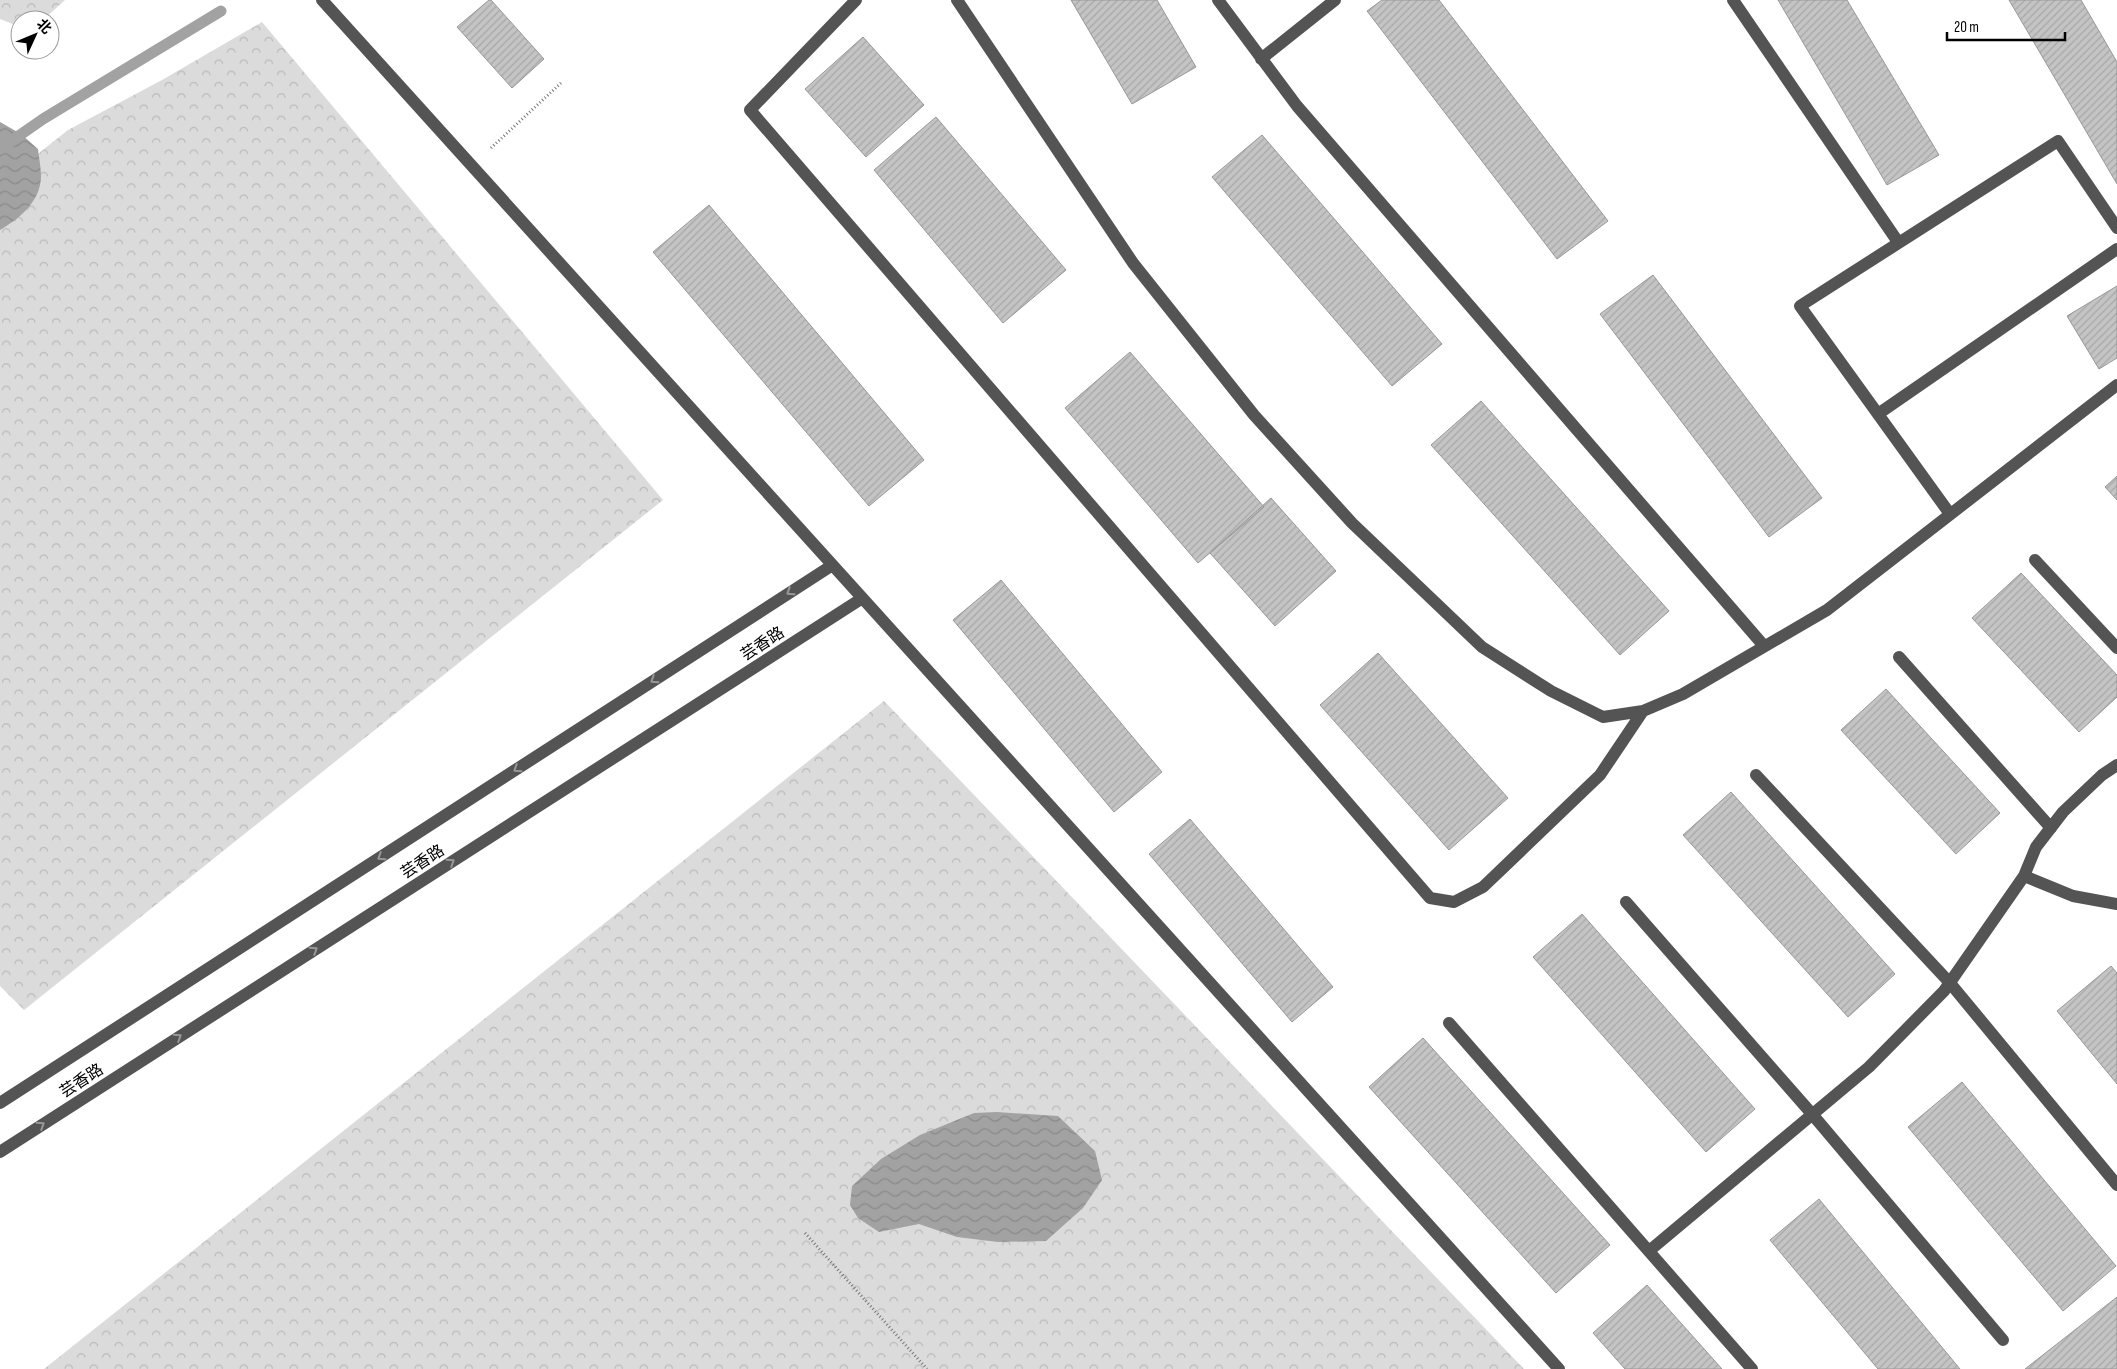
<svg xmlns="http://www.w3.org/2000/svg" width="2117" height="1369" font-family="'Sofia Sans Condensed','Noto Sans SC',sans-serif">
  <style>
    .forest { fill: url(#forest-crowns) }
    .water { fill: url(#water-waves) }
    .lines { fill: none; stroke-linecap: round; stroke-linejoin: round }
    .stream { stroke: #a2a2a2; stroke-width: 11 }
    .building { fill: url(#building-hatch); stroke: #989898 }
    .path { stroke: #767676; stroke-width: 3; stroke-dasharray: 1 2.5; stroke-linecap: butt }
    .minor { stroke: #545454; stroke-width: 12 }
    .oneway { stroke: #989898 }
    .labels { text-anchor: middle; stroke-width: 4; stroke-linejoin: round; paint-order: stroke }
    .street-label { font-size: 16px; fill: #000; stroke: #fff }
  </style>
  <defs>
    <pattern id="forest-crowns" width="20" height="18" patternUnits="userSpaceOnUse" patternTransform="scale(1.25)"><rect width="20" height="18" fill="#dbdbdb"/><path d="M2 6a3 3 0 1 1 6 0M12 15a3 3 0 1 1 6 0" fill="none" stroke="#bababa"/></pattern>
    <pattern id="water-waves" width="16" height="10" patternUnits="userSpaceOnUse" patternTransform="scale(1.25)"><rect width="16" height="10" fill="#a2a2a2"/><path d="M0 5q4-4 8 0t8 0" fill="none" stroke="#8a8a8a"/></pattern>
    <pattern id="building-hatch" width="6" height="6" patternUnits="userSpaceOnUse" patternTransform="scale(1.25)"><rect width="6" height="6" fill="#c4c4c4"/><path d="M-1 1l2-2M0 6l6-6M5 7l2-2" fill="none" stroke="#a7a7a7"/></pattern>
  </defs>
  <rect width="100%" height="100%" fill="#fff"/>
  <path class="forest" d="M0 0H65L43 20H20V27L0 19Z
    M262 22 663 500 24 1010 0 986V184L68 130 162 80Z
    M884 701 1524 1369H44Z"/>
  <path class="water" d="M0 122 21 134 38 149C39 158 41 168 41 177 40 202 20 218 0 230Z
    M997 1112 1058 1116 1095 1151 1102 1180 1083 1208 1046 1241 998 1242 957 1237 919 1224 879 1232 858 1218 850 1205 852 1186 881 1159 920 1135 974 1113Z"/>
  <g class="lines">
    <path class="stream" d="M0 149 43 119 221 11"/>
  </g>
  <path class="building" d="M489 0H491L544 59 512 88 457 27Z
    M1071 0H1157L1196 67 1132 104Z
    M1382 0H1439L1608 221 1557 259 1367 11Z
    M1778 0H1847L1939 155 1887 185Z
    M2009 0H2081L2117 62V184Z
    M863 37 924 105 866 157 805 89Z
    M936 117 1066 270 1003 323 874 170Z
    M1262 135 1442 344 1392 386 1212 177Z
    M709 205 924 460 869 506 653 252Z
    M1653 275 1822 498 1769 537 1600 314Z
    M2117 286V358L2099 369 2067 316Z
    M1130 352 1264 507 1198 563 1065 408Z
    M1481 401 1669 611 1620 655 1431 445Z
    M2117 476V500L2105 487Z
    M1271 498 1336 571 1275 626 1210 553Z
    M2021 573 2117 675V697L2079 732 1972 618Z
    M1001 580 1162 772 1114 812 953 620Z
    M1378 653 1508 798 1449 850 1320 705Z
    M1886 689 2000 813 1956 854 1841 730Z
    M1731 792 1895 974 1848 1017 1683 835Z
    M1190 819 1333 987 1292 1022 1149 854Z
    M1582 914 1755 1109 1706 1152 1533 957Z
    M2111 966 2117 973V1084L2057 1011Z
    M1423 1038 1610 1245 1556 1293 1369 1087Z
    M1962 1082 2116 1266 2063 1311 1908 1127Z
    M1819 1199 1960 1369H1878L1770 1240Z
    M1647 1285 1722 1369H1625L1593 1333Z
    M2117 1297V1369H2025Z"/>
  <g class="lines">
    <path class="path" d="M491 148 562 82
      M805 1233 927 1369"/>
    <path class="minor" d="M322 0 1559 1369
      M856 0 750 110 1430 898 1454 902 1483 887 1600 775 1643 711
      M957 0 1133 263 1254 415 1352 523 1482 647 1551 691 1603 717 1643 711 1683 694 1827 610 2117 385
      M1218 0 1297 106 1764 646
      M1733 0 1898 242
      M1261 59 1335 0
      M1878 414 2117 249
      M1950 514 1800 306 2058 141 2117 228
      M2035 560 2117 648
      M1899 657 2051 828
      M1756 775 1950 983 2117 1185
      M2024 876 2073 896 2117 904
      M1626 902 1812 1114 2003 1340
      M1449 1023 1752 1369
      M0 1103 831 566
      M0 1152 861 599
      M1649 1251 1869 1067 1944 991 2024 876 2036 847 2063 812 2102 775 2117 765"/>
  </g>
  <defs><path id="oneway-chevron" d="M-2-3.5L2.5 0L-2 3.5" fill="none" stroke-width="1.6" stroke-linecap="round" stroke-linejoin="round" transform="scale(1.25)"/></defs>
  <g class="oneway">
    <use href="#oneway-chevron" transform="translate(790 592) rotate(147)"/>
    <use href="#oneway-chevron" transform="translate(654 680) rotate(147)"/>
    <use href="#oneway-chevron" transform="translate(517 769) rotate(147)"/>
    <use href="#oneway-chevron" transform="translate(381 857) rotate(147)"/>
    <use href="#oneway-chevron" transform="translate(451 862) rotate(-33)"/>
    <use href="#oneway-chevron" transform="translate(314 950) rotate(-33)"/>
    <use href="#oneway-chevron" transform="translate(178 1037) rotate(-33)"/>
    <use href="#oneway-chevron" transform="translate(41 1125) rotate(-33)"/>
  </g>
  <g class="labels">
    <g class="street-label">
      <text transform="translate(762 643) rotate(-33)" y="6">芸香路</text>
      <text transform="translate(422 861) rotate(-33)" y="6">芸香路</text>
      <text transform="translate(81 1080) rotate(-33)" y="6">芸香路</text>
    </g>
  </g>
  <g transform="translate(35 35) rotate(46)"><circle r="24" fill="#ffffff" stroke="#999999"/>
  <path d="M0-4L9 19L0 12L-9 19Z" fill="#000000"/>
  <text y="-8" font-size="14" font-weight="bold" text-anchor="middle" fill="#000000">北</text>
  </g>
  <path d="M1947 32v8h118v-8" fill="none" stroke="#000000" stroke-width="2.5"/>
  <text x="1954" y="32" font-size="15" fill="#000000" stroke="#ffffff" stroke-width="4" paint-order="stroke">20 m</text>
</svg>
